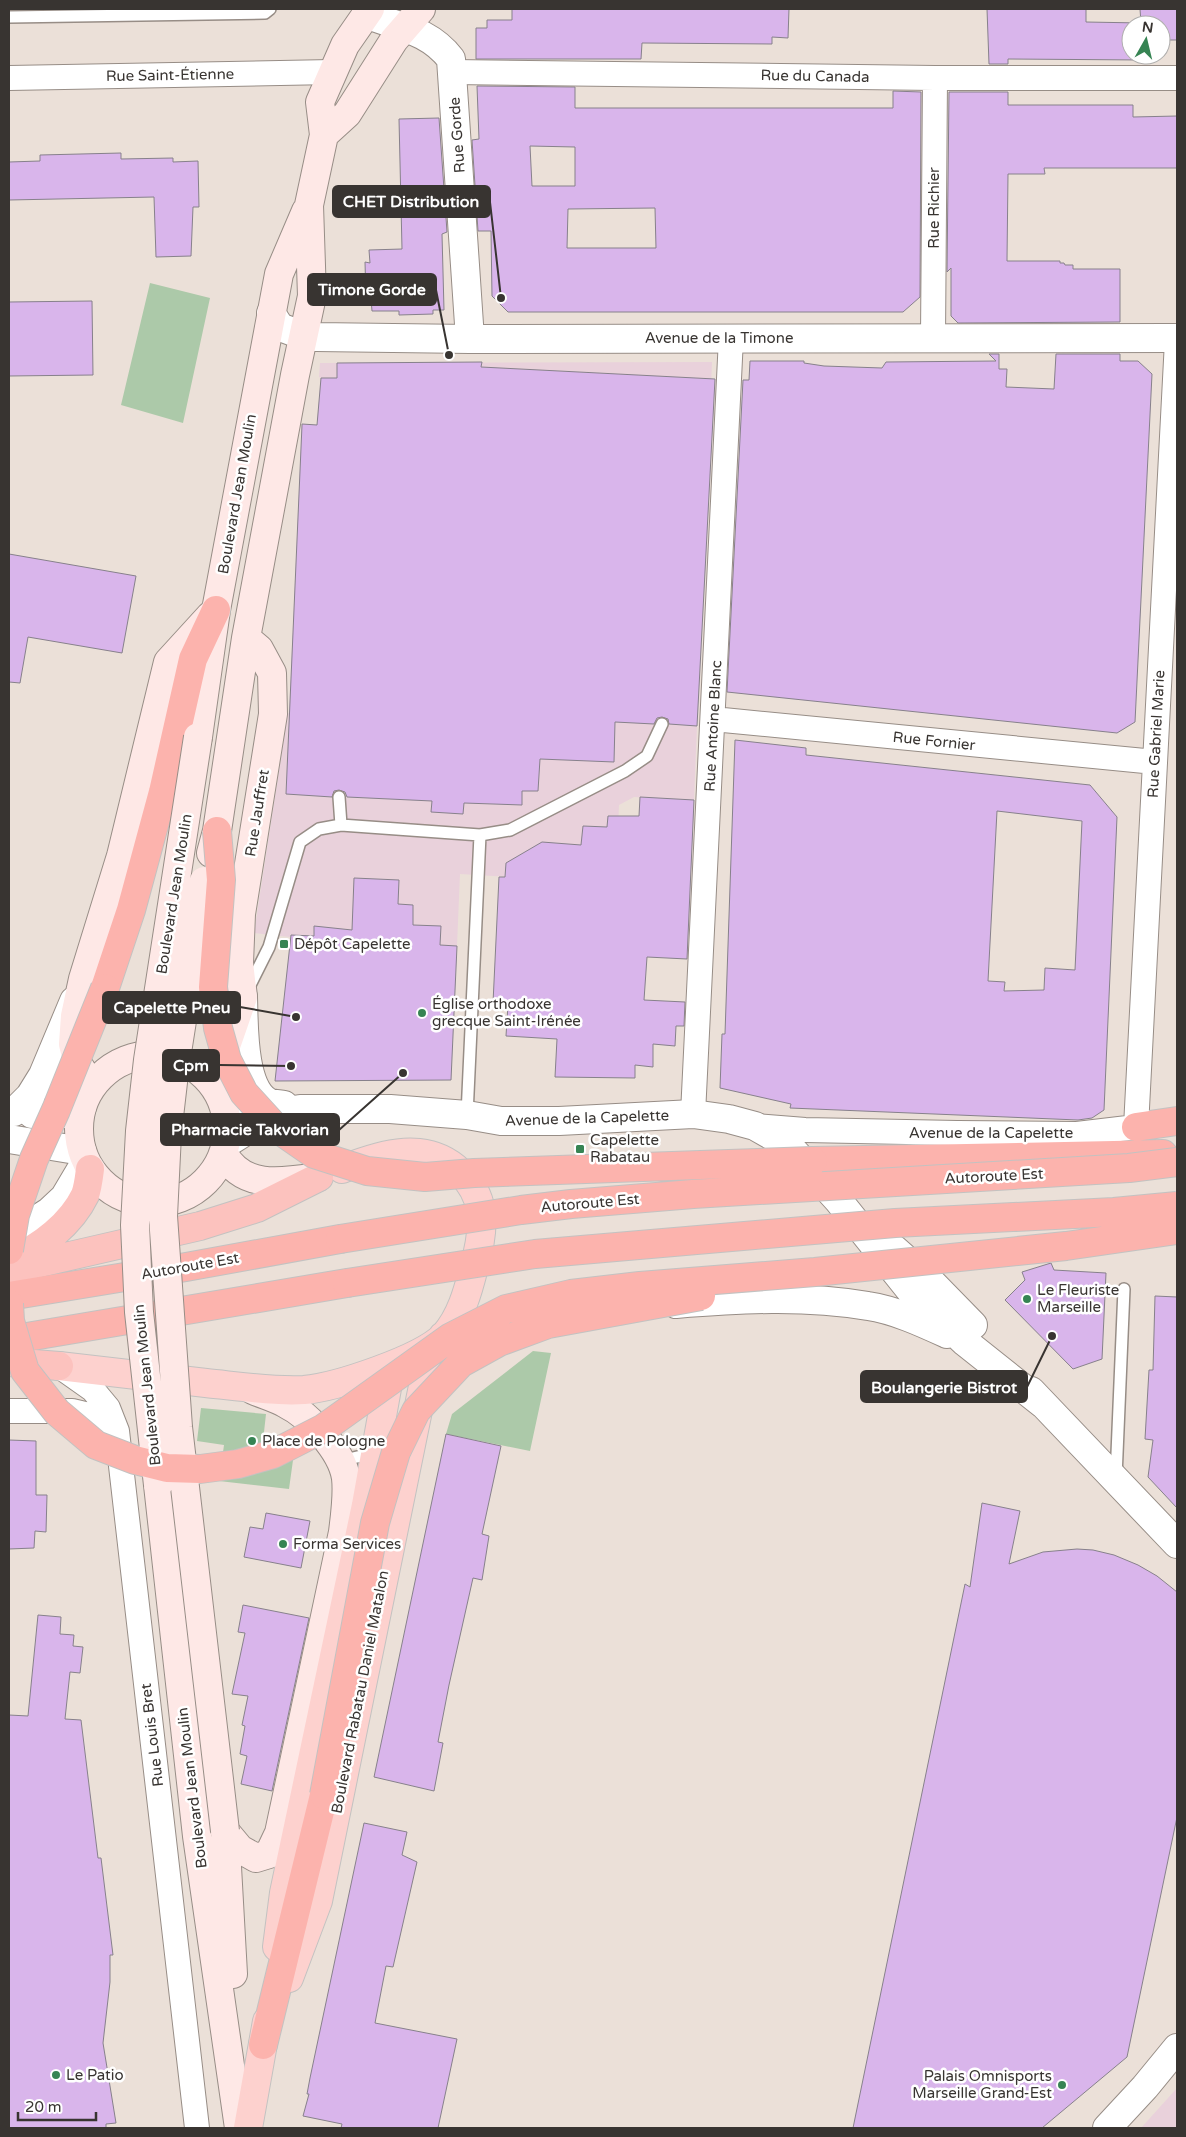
<svg xmlns="http://www.w3.org/2000/svg" width="1186" height="2137" font-family="'Varela Round',sans-serif">
  <style>
    .industrial { fill: #e9d1db }
    .green { fill: #acc9a9 }
    .building { fill: #d9b5eb; stroke: #87818b; fill-rule: evenodd }
    .lines { fill: none; stroke-linecap: round; stroke-linejoin: round }
    .service-casing { stroke: #978d86; stroke-width: 14 }
    .minor-casing { stroke: #978d86; stroke-width: 26 }
    .tertiary-casing { stroke: #978d86; stroke-width: 30 }
    .secondary-casing { stroke: #978d86; stroke-width: 30 }
    .primary-casing { stroke: #c3c2c1; stroke-width: 30 }
    .trunk-casing { stroke: #c3c2c1; stroke-width: 30 }
    .motorway-casing { stroke: #c3c2c1; stroke-width: 30 }
    .service { stroke: #fff; stroke-width: 11 }
    .minor { stroke: #fff; stroke-width: 24 }
    .tertiary { stroke: #fff; stroke-width: 28 }
    .secondary { stroke: #fee8e6; stroke-width: 28 }
    .primary { stroke: #fdd1ce; stroke-width: 28 }
    .trunk { stroke: #fcc2be; stroke-width: 28 }
    .motorway { stroke: #fcb3ad; stroke-width: 28 }
    .secondary-bridge-casing { stroke: #978d86; stroke-width: 30; stroke-linecap: butt }
    .motorway-bridge-casing { stroke: #c3c2c1; stroke-width: 30; stroke-linecap: butt }
    .secondary-bridge { stroke: #fee8e6; stroke-width: 28 }
    .motorway-bridge { stroke: #fcb3ad; stroke-width: 28 }
    .poi-dot { fill: #368453; stroke: #fff; stroke-width: 2 }
    .labels { text-anchor: middle; stroke-width: 5; stroke-linejoin: round; paint-order: stroke }
    .street-label { font-size: 15px; fill: #383431; stroke: #fff }
    .poi-label { font-size: 15px; fill: #383431; stroke: #fff; text-anchor: start }
    .leader { fill: none; stroke: #383431; stroke-width: 2 }
    .callout-dot { fill: #383431; stroke: #fff; stroke-width: 2 }
    .callout { fill: #383431; stroke: #383431; stroke-width: 2 }
    .callout-label { font-size: 16px; text-anchor: middle; font-weight: bold; fill: #fff }
  </style>
  <rect width="100%" height="100%" fill="#ebe0d8"/>
  <path class="industrial" d="M712 362 694 800 634 797 619 805 618 827 592 882 460 874 457 946 291 935 290 937 254 933 283 744 285 712 289 713 302 424 317 425 321 378 319 377 320 363Z
    M1177 2088V2128H1141Z"/>
  <path class="green" d="M150 283 210 298 183 423 121 405Z
    M533 1351 551 1353 530 1451 446 1434 452 1414Z
    M201 1408 266 1414 262 1450 294 1453 289 1489 219 1481 224 1445 197 1441Z"/>
  <path class="building" d="M512 9H789L788 38 772 37V44L642 43 641 59H476V28H487V20H512Z
    M987 9H1086V22L1141 23 1140 9H1177V40H1161V25H1131V55H1143V60L1008 59V64H989Z
    M477 86 575 87V108H893V91L921 92 920 297 903 312H508L492 296 491 231H478L472 140 479 139ZM530 146 575 147V186H532ZM655 208 656 248H567L568 209Z
    M949 92H1008V105H1133V117L1177 116V168H1044L1045 174H1008L1007 261H1060V263H1064L1065 265H1073V269H1120V322L958 323 951 316V268L947 272Z
    M439 118 447 232 442 234 444 310H433V314L399 315V311H372L371 299H366L365 262 370 263 369 250 402 249 399 119Z
    M121 153V159L173 158V162L198 161 199 207H193L191 256 156 257 154 197 9 200V162L40 161V155Z
    M92 301 93 375 9 376V302Z
    M989 354H999V369H1007L1006 387 1054 389 1056 354H1120V361H1138L1152 374 1135 722 1117 733 727 692 743 380H749L750 361H804V363L824 366 882 368 886 362 996 361Z
    M482 362 481 367 715 379 697 726 669 724 668 719 662 717 657 718 654 724 615 722 614 762 540 759 538 791H522V805L464 803 463 814 431 812 432 801 347 797 345 792 339 790 334 791 332 797 286 794 302 425V424L317 425 321 378H337V363Z
    M9 554 136 576 122 653 28 637 20 683 9 682Z
    M735 740 806 748V755L1090 785 1117 817 1104 1110 1092 1118 1078 1120 790 1108 791 1104 720 1088 722 1034H725ZM997 811 1082 821 1075 970 1045 968 1044 990 1004 991 1005 982 988 981Z
    M640 797 694 800 687 959 647 957 644 1000 685 1002 684 1026H676L675 1046 653 1044V1067L635 1065V1078L555 1077 557 1039 506 1036 508 1004 493 1003 499 877H505L506 863 542 842 581 845 583 826 607 827 608 816H639Z
    M354 878 399 880 398 904 413 905V925L441 926 440 945 457 946 451 1080 275 1081 291 935 314 936V926L352 930Z
    M1051 1263 1054 1270 1106 1273 1102 1359 1073 1369 1005 1300 1025 1280 1022 1272Z
    M1155 1296 1177 1297V1508L1148 1477 1153 1440 1145 1439 1149 1370H1153Z
    M446 1434 501 1446 482 1534 489 1536 482 1580 473 1578 449 1685 438 1742 443 1743 434 1791 374 1777Z
    M9 1440 36 1441V1495H47L46 1532 35 1531 34 1548 9 1549Z
    M982 1503 1020 1511 1009 1564 1043 1552 1077 1549 1093 1550 1114 1555 1138 1565 1157 1576 1177 1592V1817L1127 2057 1042 2128H853L965 1584 970 1587Z
    M266 1513 310 1521 301 1568 244 1557 250 1527 263 1529Z
    M243 1605 309 1618 272 1791 241 1784 247 1756 240 1754 245 1726 242 1725 248 1696 232 1694 245 1633 238 1632Z
    M38 1615 61 1617 60 1634 74 1635 73 1646 83 1647 80 1673 70 1672 65 1719 81 1720 98 1858H101L113 1955H110V1982L103 2043 116 2123 106 2124V2128H9V1715L28 1716Z
    M364 1823 407 1832 402 1855 417 1862 393 1967 386 1966 375 2023 457 2039 438 2128H341L342 2124 303 2116 309 2094H307L310 2078Z"/>
  <g class="lines">
    <defs>
      <path id="service" d="M9 17 265 13 270 9
        M339 797 341 825
        M248 989 269 947 300 842 319 829 341 825 480 835 510 830 625 771 647 756 662 724
        M467 1115 480 835
        M340 1461 374 1453
        M1116 1477 1124 1289"/>
      <path id="minor" d="M453 72 935 78H1177
        M9 78 332 72
        M933 338 935 78
        M713 719 1155 762
        M693 1114 731 338
        M755 1126 805 1130 957 1133 1077 1134 1136 1127 1177 341
        M9 1235 48 1210 63 1196 85 1159
        M59 1366 93 1390 108 1408 117 1431 197 2128
        M9 1411H72L93 1416 115 1427"/>
      <path id="tertiary" d="M366 14C398 27 429 30 451 59L470 339
        M271 313 280 327 304 336 316 337 470 339 1177 338
        M243 997C244 1024 242 1087 268 1102 272 1104 279 1104 284 1105
        M217 1090 232 1102 261 1115 300 1109H390L467 1115 501 1121H559L693 1114 729 1119 755 1126 788 1145 838 1200 910 1290 965 1342 1043 1404
        M14 1112 30 1096 43 1075 74 1001
        M32 1114H66L82 1107
        M9 1139 82 1151
        M227 1143 249 1129 279 1116
        M894 1249 928 1279 973 1325
        M676 1304C740 1299 804 1295 868 1306 895 1310 923 1323 947 1334
        M1031 1391 1177 1544
        M1107 2128 1145 2087 1177 2048"/>
      <path id="secondary" d="M324 135 347 114 394 40 421 9
        M198 737 216 610 279 274 306 211
        M211 853 217 831 246 638 295 375 312 296 309 205 324 135 320 102 345 45 370 9
        M79 1129a74 74 0 1 1 148 0a74 74 0 1 1-148 0Z
        M218 1062 224 1052 243 997 239 963 241 914 273 714 272 673 259 649 246 638
        M92 1087 78 1064 73 1044 75 1016 83 979 121 856 168 662 210 616
        M224 1154C243 1190 284 1182 318 1177
        M158 1485 197 1836 239 2128
        M225 1831 240 1849 256 1858 269 1854 279 1833 343 1532C345 1515 348 1495 346 1478 342 1451 309 1415 286 1404 276 1398 264 1395 253 1390
        M225 1831 233 1974"/>
      <path id="primary" d="M59 1366C108 1372 157 1377 206 1383 236 1386 274 1392 304 1390 337 1387 421 1359 444 1336 461 1317 468 1291 474 1267 479 1250 483 1229 481 1211 476 1181 450 1156 419 1153 393 1150 366 1161 342 1169
        M277 1947 284 1893 366 1505 391 1366
        M289 1978 318 1901 423 1386 443 1336
        M248 2128 267 2021"/>
      <path id="trunk" d="M13 1259C41 1247 71 1224 85 1195 88 1187 89 1177 90 1169
        M9 1270 200 1226 257 1208 319 1177
        M9 1362 59 1366"/>
      <path id="motorway" d="M105 988 131 910 163 792 193 659 216 610
        M1136 1127 1177 1121
        M813 1161 1163 1154
        M9 1296 186 1267 340 1239
        M9 1340 347 1283
        M263 2045 324 1795"/>
    </defs>
    <use href="#service" class="service-casing"/>
    <use href="#minor" class="minor-casing"/>
    <use href="#tertiary" class="tertiary-casing"/>
    <use href="#secondary" class="secondary-casing"/>
    <use href="#primary" class="primary-casing"/>
    <use href="#trunk" class="trunk-casing"/>
    <use href="#motorway" class="motorway-casing"/>
    <use href="#service" class="service"/>
    <use href="#minor" class="minor"/>
    <use href="#tertiary" class="tertiary"/>
    <use href="#secondary" class="secondary"/>
    <use href="#primary" class="primary"/>
    <use href="#trunk" class="trunk"/>
    <use href="#motorway" class="motorway"/>
    <defs>
      <path id="secondary-bridge" d="M204 881 175 1065 167 1134 163 1216 178 1427 225 1831
        M158 1485 139 1312 135 1225 140 1131 148 1060 198 737"/>
      <path id="motorway-bridge" d="M217 831 221 880 213 987 218 1028 227 1060 244 1093 275 1127 314 1154 367 1171 425 1177 474 1173 813 1161
        M340 1239 521 1210 571 1204 693 1194 1129 1168 1177 1162
        M9 1250 15 1215 34 1159 56 1110 105 988
        M347 1283 535 1254 895 1223 1114 1212 1177 1206
        M9 1304 10 1321 25 1371 57 1412 96 1445 135 1460 167 1468 200 1469 238 1464 273 1454 324 1428 451 1337 506 1309 571 1294 640 1286 815 1272 1066 1246 1177 1230
        M324 1795 375 1523 396 1452 416 1411 461 1363 499 1342 548 1324 701 1296"/>
    </defs>
    <use href="#secondary-bridge" class="secondary-bridge-casing"/>
    <use href="#motorway-bridge" class="motorway-bridge-casing"/>
    <use href="#secondary-bridge" class="secondary-bridge"/>
    <use href="#motorway-bridge" class="motorway-bridge"/>
  </g>
  <g class="poi-dot">
    <rect x="279" y="939" width="10" height="10" rx="2.5"/>
    <circle cx="422" cy="1013" r="5"/>
    <rect x="575" y="1144" width="10" height="10" rx="2.5"/>
    <circle cx="1027" cy="1299" r="5"/>
    <circle cx="252" cy="1441" r="5"/>
    <circle cx="283" cy="1544" r="5"/>
    <circle cx="56" cy="2075" r="5"/>
    <circle cx="1062" cy="2085" r="5"/>
  </g>
  <g class="labels">
    <g class="street-label">
      <text transform="translate(170 75) rotate(-1)" y="5">Rue Saint-Étienne</text>
      <text transform="translate(815 76) rotate(1)" y="5">Rue du Canada</text>
      <text transform="translate(457 135) rotate(-94)" y="5">Rue Gorde</text>
      <text transform="translate(934 208) rotate(-90)" y="5">Rue Richier</text>
      <text x="719" y="343">Avenue de la Timone</text>
      <text transform="translate(237 494) rotate(-80)" y="5">Boulevard Jean Moulin</text>
      <text transform="translate(713 726) rotate(-87)" y="5">Rue Antoine Blanc</text>
      <text transform="translate(1156 734) rotate(-87)" y="5">Rue Gabriel Marie</text>
      <text transform="translate(934 741) rotate(6)" y="5">Rue Fornier</text>
      <text transform="translate(257 813) rotate(-81)" y="5">Rue Jauffret</text>
      <text transform="translate(174 894) rotate(-81)" y="5">Boulevard Jean Moulin</text>
      <text transform="translate(587 1118) rotate(-2)" y="5">Avenue de la Capelette</text>
      <text x="991" y="1138">Avenue de la Capelette</text>
      <text transform="translate(994 1176) rotate(-3)" y="5">Autoroute Est</text>
      <text transform="translate(590 1203) rotate(-5)" y="5">Autoroute Est</text>
      <text transform="translate(190 1266) rotate(-10)" y="5">Autoroute Est</text>
      <text transform="translate(147 1385) rotate(-96)" y="5">Boulevard Jean Moulin</text>
      <text transform="translate(360 1692) rotate(-79)" y="5">Boulevard Rabatau Daniel Matalon</text>
      <text transform="translate(152 1735) rotate(-97)" y="5">Rue Louis Bret</text>
      <text transform="translate(192 1788) rotate(-97)" y="5">Boulevard Jean Moulin</text>
    </g>
    <g class="poi-label">
      <text x="294" y="949">Dépôt Capelette</text>
      <text x="432" y="1009">Église orthodoxe<tspan x="432" dy="17">grecque Saint-Irénée</tspan></text>
      <text x="590" y="1145">Capelette<tspan x="590" dy="17">Rabatau</tspan></text>
      <text x="1037" y="1295">Le Fleuriste<tspan x="1037" dy="17">Marseille</tspan></text>
      <text x="262" y="1446">Place de Pologne</text>
      <text x="293" y="1549">Forma Services</text>
      <text x="66" y="2080">Le Patio</text>
      <text x="1052" y="2081" text-anchor="end">Palais Omnisports<tspan x="1052" dy="17">Marseille Grand-Est</tspan></text>
    </g>
  </g>
  <path class="leader" d="M501 298L490 202M449 355L436 290M296 1017L240 1007M291 1066L219 1065M403 1073L339 1130M1052 1336L1027 1387"/>
  <g class="callout-dot">
    <circle cx="501" cy="298" r="5"/>
    <circle cx="449" cy="355" r="5"/>
    <circle cx="296" cy="1017" r="5"/>
    <circle cx="291" cy="1066" r="5"/>
    <circle cx="403" cy="1073" r="5"/>
    <circle cx="1052" cy="1336" r="5"/>
  </g>
  <g class="callout">
    <rect x="333" y="186" width="157" height="31" rx="5"/>
    <rect x="308" y="274" width="128" height="31" rx="5"/>
    <rect x="103" y="992" width="137" height="31" rx="5"/>
    <rect x="163" y="1050" width="56" height="31" rx="5"/>
    <rect x="161" y="1114" width="178" height="31" rx="5"/>
    <rect x="861" y="1371" width="166" height="31" rx="5"/>
  </g>
  <g class="callout-label">
    <text x="411" y="207">CHET Distribution</text>
    <text x="372" y="295">Timone Gorde</text>
    <text x="172" y="1013">Capelette Pneu</text>
    <text x="191" y="1071">Cpm</text>
    <text x="250" y="1135">Pharmacie Takvorian</text>
    <text x="944" y="1393">Boulangerie Bistrot</text>
  </g>
  <rect width="1186" height="2137" fill="none" stroke="#383431" stroke-width="20"/>
  <g transform="translate(1146 40) rotate(8)"><circle r="24" fill="#ffffff" stroke="#afaead"/>
  <path d="M0-4L9 19L0 12L-9 19Z" fill="#368453"/>
  <text y="-8" font-size="14" font-weight="bold" text-anchor="middle" fill="#383431">N</text>
  </g>
  <path d="M18 2112v8h78v-8" fill="none" stroke="#383431" stroke-width="2.5"/>
  <text x="25" y="2112" font-size="15" fill="#383431" stroke="#ffffff" stroke-width="4" paint-order="stroke">20 m</text>
</svg>
